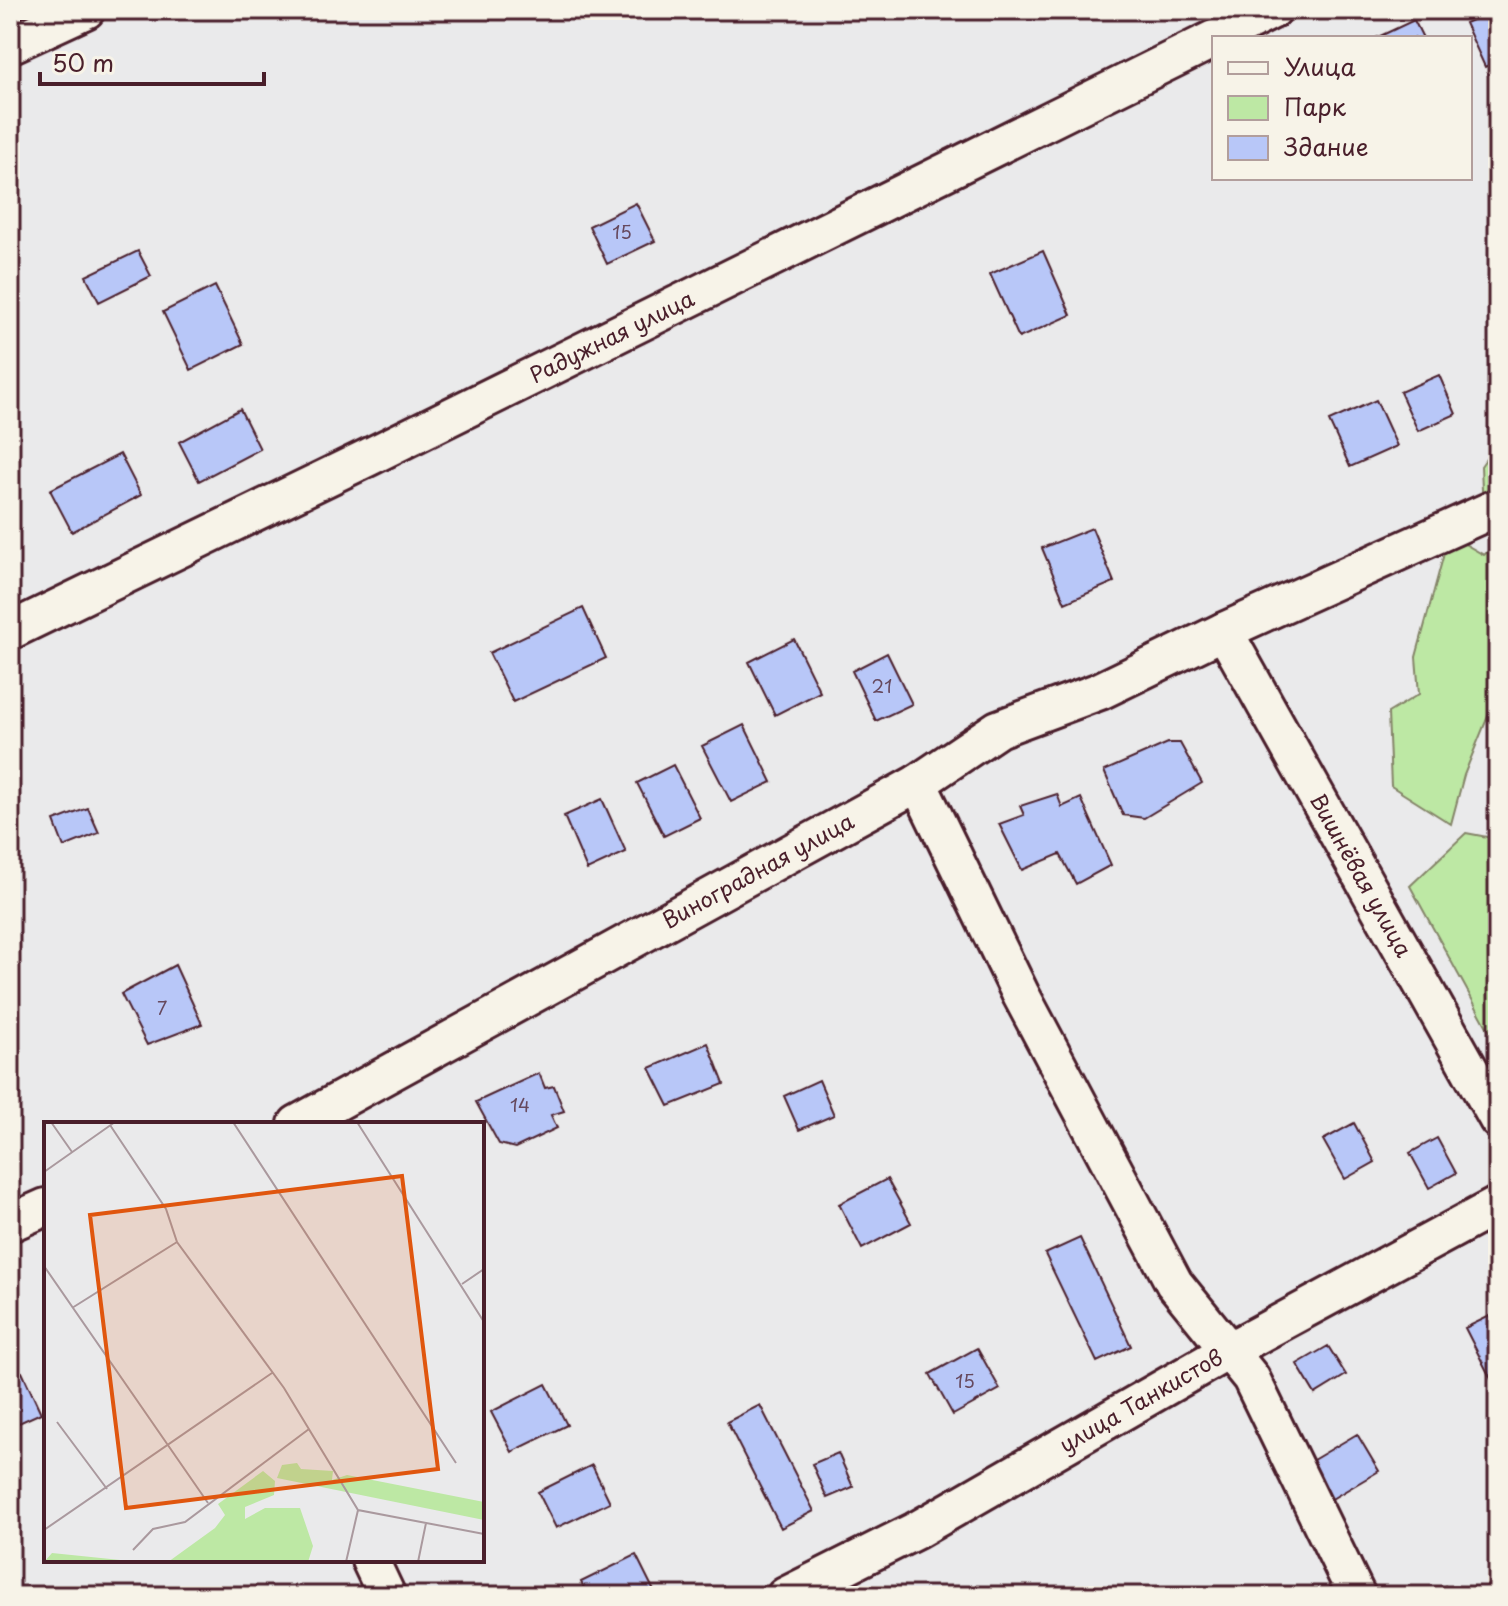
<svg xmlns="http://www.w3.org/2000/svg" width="1508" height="1606" font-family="'Playpen Sans',sans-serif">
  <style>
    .green { fill: #bde8a4; stroke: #848468; stroke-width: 2 }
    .building { fill: #b8c7f8; stroke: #4a1f2b; stroke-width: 2 }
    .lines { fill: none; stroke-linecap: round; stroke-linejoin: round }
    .minor-casing { stroke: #4a1f2b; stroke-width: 42 }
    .minor { stroke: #f7f3e8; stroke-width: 36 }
    .labels { text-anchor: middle; stroke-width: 8; stroke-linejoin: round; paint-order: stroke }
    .number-label { font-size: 18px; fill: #66495e }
    .street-label { font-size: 22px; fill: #4a1f2b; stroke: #f7f3e8 }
    .inset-road { fill: none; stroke: #aa999e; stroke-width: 2 }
    .view { fill: #e0560e; fill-opacity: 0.15; stroke: #e0560e; stroke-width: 4 }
    .inset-edge { fill: none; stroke: #4a1f2b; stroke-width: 4 }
  </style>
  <rect width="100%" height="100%" fill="#eaeaeb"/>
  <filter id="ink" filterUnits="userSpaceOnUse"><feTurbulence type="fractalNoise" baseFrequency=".0125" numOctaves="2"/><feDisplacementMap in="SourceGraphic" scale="16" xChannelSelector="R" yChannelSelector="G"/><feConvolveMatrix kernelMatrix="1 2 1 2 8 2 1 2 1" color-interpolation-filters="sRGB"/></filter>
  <g filter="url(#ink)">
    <path class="green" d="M1498 442V656L1493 704 1464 775 1451 824 1391 786 1388 713 1419 694 1416 657 1449 535 1484 555 1496 544 1483 513 1481 466Z
      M1466 833 1498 839V1047L1410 886Z"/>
    <path class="building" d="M1495 10H1498V61L1485 67 1465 23Z
      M1414 20 1423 38H1376Z
      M636 203 655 241 607 264 589 226Z
      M138 251 151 276 99 302 86 276Z
      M1043 251 1071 315 1019 338 990 274Z
      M215 286 243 344 191 370 163 312Z
      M1439 375 1456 414 1418 431 1400 392Z
      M1376 400 1397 446 1350 467 1329 421Z
      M240 409 260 449 199 481 179 442Z
      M120 454 141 495 72 532 50 490Z
      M1092 528 1114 582 1065 603 1042 548Z
      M583 608 606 658 513 702 489 653Z
      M794 639 820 692 775 715 749 662Z
      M887 653 912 704 876 721 852 671Z
      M744 725 772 782 731 802 702 746Z
      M1168 743H1180L1202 783 1144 818 1123 815 1104 771Z
      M673 765 700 818 664 836 637 783Z
      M1057 794 1062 807 1081 798 1111 865 1076 884 1060 854 1022 870 999 824 1024 815 1020 806Z
      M602 799 626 852 587 870 564 816Z
      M88 808 99 833 64 847 54 821Z
      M175 965 202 1024 147 1045 121 994Z
      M708 1043 724 1084 669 1106 650 1068Z
      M539 1073 545 1088 554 1086 564 1111 551 1115 557 1128 515 1148 499 1144 476 1102Z
      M819 1080 834 1115 799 1130 784 1096Z
      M1354 1123 1375 1162 1345 1179 1323 1140Z
      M1437 1138 1456 1173 1429 1188 1410 1153Z
      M887 1179 911 1223 862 1249 839 1204Z
      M1080 1238 1131 1346 1097 1362 1045 1254Z
      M1498 1312V1380L1493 1383 1465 1328Z
      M1328 1346 1346 1375 1315 1394 1297 1364Z
      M977 1348 1000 1389 953 1415 930 1374Z
      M22 1372 41 1413 10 1427V1378Z
      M546 1384 567 1425 512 1452 491 1412Z
      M760 1405 814 1511 781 1528 727 1422Z
      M1357 1434 1379 1471 1330 1500 1308 1463Z
      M838 1453 853 1487 827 1498 812 1464Z
      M592 1465 610 1502 556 1528 538 1492Z
      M636 1555 656 1595 588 1596 581 1582Z
      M1445 1586 1450 1596H1427Z"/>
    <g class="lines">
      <defs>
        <g id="minor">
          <path d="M1217 38 1273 10"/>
          <path d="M10 45 86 10"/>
          <path id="s1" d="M10 631 369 457 1214 39"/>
          <path id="s2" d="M1224 631 1498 1120"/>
          <path d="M918 783 1021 995 1174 1283 1251 1378 1357 1596"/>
          <path id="s3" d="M297 1124 918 783 998 729 1100 691 1224 631 1498 507"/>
          <path d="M10 1223 46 1207"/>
          <path d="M370 1560 387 1596"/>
          <path id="s4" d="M785 1596 915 1531 1228 1351 1498 1205"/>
        </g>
      </defs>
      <use href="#minor" class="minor-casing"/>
      <use href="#minor" class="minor"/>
    </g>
  </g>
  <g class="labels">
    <g class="number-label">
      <text x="622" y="239">15</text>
      <text x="882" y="693">21</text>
      <text x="162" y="1015">7</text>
      <text x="520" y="1112">14</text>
      <text x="965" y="1388">15</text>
    </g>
    <g class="street-label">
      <text dy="8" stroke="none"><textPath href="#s1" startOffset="670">Радужная улица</textPath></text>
      <text dy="8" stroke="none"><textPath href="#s3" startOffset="526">Виноградная улица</textPath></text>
      <text dy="8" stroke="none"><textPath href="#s2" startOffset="280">Вишнёвая улица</textPath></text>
      <text dy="8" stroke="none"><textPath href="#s4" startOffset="406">улица Танкистов</textPath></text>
    </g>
  </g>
  <g transform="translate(44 1122)">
    <rect width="440" height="440" fill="#eaeaeb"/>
    <path d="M253 341 257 347 289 349 288 358 303 353 440 380V398L233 356 238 343ZM219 349 231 359 230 373 201 385V397L221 386H256L269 424 264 440H124L171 406 181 393 174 382ZM8 431 86 439 87 440H0Z" fill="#bde8a4"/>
    <path class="inset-road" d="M7 0 28 30M189 0 412 341M313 0 440 200M66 3 122 87 133 120 240 266 314 388 440 412M0 50 71 0M0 144 164 381M418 162 440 147M28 186 133 120M13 300 63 367M0 408 228 251M89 428 109 407 141 400 265 307M302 440 314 388M374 440 382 401"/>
    <path class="view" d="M358 54 394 347 82 386 46 93Z"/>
    <rect width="440" height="440" class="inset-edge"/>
  </g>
  <rect width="1508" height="1606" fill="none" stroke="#f7f3e8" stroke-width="40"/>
  <rect x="20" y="20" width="1468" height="1566" fill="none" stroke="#4a1f2b" stroke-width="3" filter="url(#ink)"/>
  <rect x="1212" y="36" width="260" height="144" fill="#f7f3e8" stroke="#b29e9c" stroke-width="2"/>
  <rect x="1228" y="62" width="40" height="12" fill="#f7f3e8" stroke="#b29e9c" stroke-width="2"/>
  <text x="1284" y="76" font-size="24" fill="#4a1f2b">Улица</text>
  <rect x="1228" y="96" width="40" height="24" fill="#bde8a4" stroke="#b29e9c" stroke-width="2"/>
  <text x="1284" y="116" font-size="24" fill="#4a1f2b">Парк</text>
  <rect x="1228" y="136" width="40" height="24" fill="#b8c7f8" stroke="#b29e9c" stroke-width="2"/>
  <text x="1284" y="156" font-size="24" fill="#4a1f2b">Здание</text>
  <path d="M40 72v12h224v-12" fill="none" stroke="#4a1f2b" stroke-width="4"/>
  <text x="52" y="72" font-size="24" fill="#4a1f2b" stroke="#f7f3e8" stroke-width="6" paint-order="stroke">50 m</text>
</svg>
